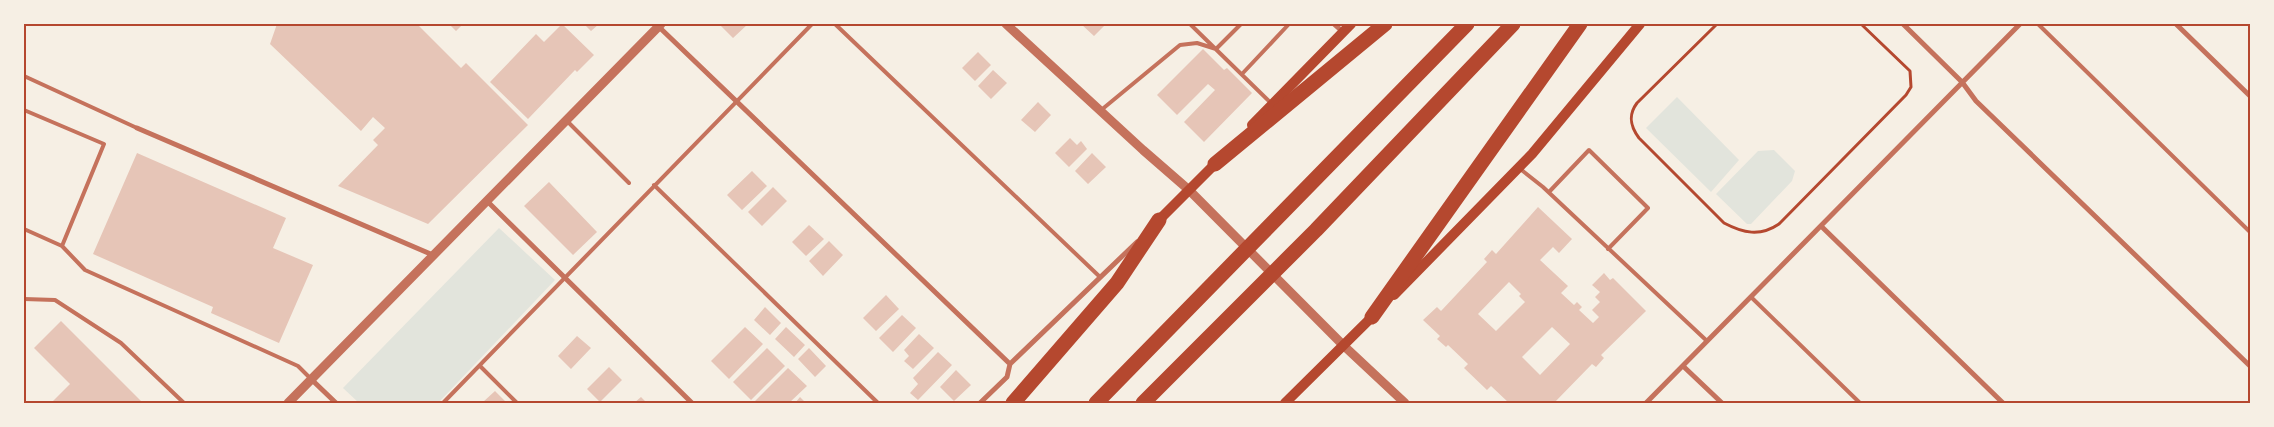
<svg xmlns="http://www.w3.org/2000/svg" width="2274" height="427" font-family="Manrope,sans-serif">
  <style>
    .green { fill: #e2e4dc }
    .building { fill: #e6c5b7; fill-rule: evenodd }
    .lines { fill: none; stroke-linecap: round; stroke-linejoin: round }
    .path { stroke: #b5482f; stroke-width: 3 }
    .service { stroke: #c5725c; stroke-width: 4 }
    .minor { stroke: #c5725c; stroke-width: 5 }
    .tertiary { stroke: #c5725c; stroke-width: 9 }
    .secondary { stroke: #b5482f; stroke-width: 10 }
    .motorway { stroke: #b5482f; stroke-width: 15 }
    .neatline { fill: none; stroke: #b5482f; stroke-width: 2 }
  </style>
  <rect width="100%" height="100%" fill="#f6efe4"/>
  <path class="green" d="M1677 97 1739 160 1711 192 1646 128Z
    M1774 150 1795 171 1792 181 1751 224H1747L1716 194 1758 151Z
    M499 228 555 280 438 403H359L343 388Z"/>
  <path class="building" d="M277 24H417L461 68 466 63 528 125 428 224 338 186 378 145 373 140 385 128 373 117 361 131 270 44Z
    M449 24H463L456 31Z
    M562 24 594 55 577 72 575 70 528 119 490 82 536 34 544 42Z
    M584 24H599L591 31Z
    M719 24H748L733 38Z
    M1081 24H1106L1094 36Z
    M1203 49 1224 70 1227 68 1252 93 1204 142 1184 122 1215 90 1208 84 1177 115 1157 95Z
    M978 52 991 65 975 81 962 68Z
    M993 70 1007 83 991 99 978 86Z
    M1038 102 1051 115 1035 132 1021 120Z
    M1070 138 1077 145 1081 141 1087 149 1069 167 1055 153Z
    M137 153 286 218 273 248 313 265 279 343 211 313 213 307 93 254Z
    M1092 153 1106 167 1088 184 1075 171Z
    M752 171 767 186 742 210 727 195Z
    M549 182 597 232 573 255 524 206Z
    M773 187 787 201 762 226 748 212Z
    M1538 207 1572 239 1559 253 1553 247 1540 260 1568 286 1561 293 1574 305 1577 302 1582 307 1579 310 1593 323 1599 317 1592 310 1600 302 1595 297 1600 292 1592 285 1604 273 1610 280 1613 278 1646 311 1601 355 1604 358 1596 367 1592 364 1554 403H1509L1491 386 1487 390 1464 368 1468 364 1448 345 1446 347 1437 339 1440 336 1423 320 1437 307 1441 311 1487 262 1484 259 1492 250 1496 254ZM1509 282 1521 294 1519 296 1525 302 1496 331 1478 314ZM1552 327 1570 344 1540 375 1522 357Z
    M809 225 824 239 806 256 792 242Z
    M829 241 843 255 823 276 809 261Z
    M886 295 899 309 876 331 863 318Z
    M765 307 781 323 770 335 754 320Z
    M902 315 916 328 893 352 879 338Z
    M61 321 143 403H51L70 384 34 348Z
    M745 327 763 344 729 379 711 361Z
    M786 327 805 345 794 357 775 339Z
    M919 334 934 348 913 369 904 361 909 356 904 350Z
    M577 336 591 348 571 369 558 356Z
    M767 348 785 366 751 400 733 382Z
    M809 348 826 366 815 377 798 359Z
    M938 352 952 365 918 400 910 393 918 384 913 378Z
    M609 367 622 380 600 402 587 389Z
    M788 368 807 386 789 403H758L755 401Z
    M956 370 971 385 954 401 940 387Z
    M495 391 507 403 483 402Z
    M641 397 647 403H634Z
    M800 397 806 403H795Z"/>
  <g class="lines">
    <path class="path" d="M1717 24 1637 103C1628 115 1630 126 1639 138L1724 223C1743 233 1760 237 1779 224L1906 95 1911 87 1910 71 1861 24"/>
    <path class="service" d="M835 24 1100 277
      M1190 24 1272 104
      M2038 24 2250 232
      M1242 74 1289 24
      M24 76 137 128
      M24 110 104 144 62 246
      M1100 111 1180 45 1197 43 1216 49 1241 24
      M566 120 629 183
      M1519 168 1543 187 1707 341
      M654 185 878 403
      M1549 192 1589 150 1648 208 1608 249
      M24 229 62 246 85 270 298 366 311 379
      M1751 297 1860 403
      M24 299 55 300 121 343 184 403
      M480 366 517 403
      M443 403 812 24"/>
    <path class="minor" d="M1334 24 1343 32
      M1903 24 1962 82 1976 101 2250 366
      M2176 24 2250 96
      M658 26 1010 364
      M137 128 433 255
      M487 201 692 403
      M1821 226 2003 403
      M1683 366 1722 403
      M311 379 336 403
      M980 403 1007 377 1010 364 1137 242
      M1646 403 2020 24"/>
    <path class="tertiary" d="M1006 24 1143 150 1189 190 1343 345 1405 403
      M288 403 661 24"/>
    <path class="secondary" d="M1252 125 1351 24
      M1159 220 1218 161
      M1394 295 1532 154 1640 24
      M1285 403 1377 312"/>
    <path class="motorway" d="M1215 164 1385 24
      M1372 317 1580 24
      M1013 403 1117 283 1159 220
      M1096 403 1467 24
      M1143 403 1316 230 1513 24"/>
  </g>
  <rect width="2274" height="427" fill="none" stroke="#f6efe4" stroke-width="50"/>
  <rect x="25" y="25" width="2224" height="377" class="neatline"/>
</svg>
